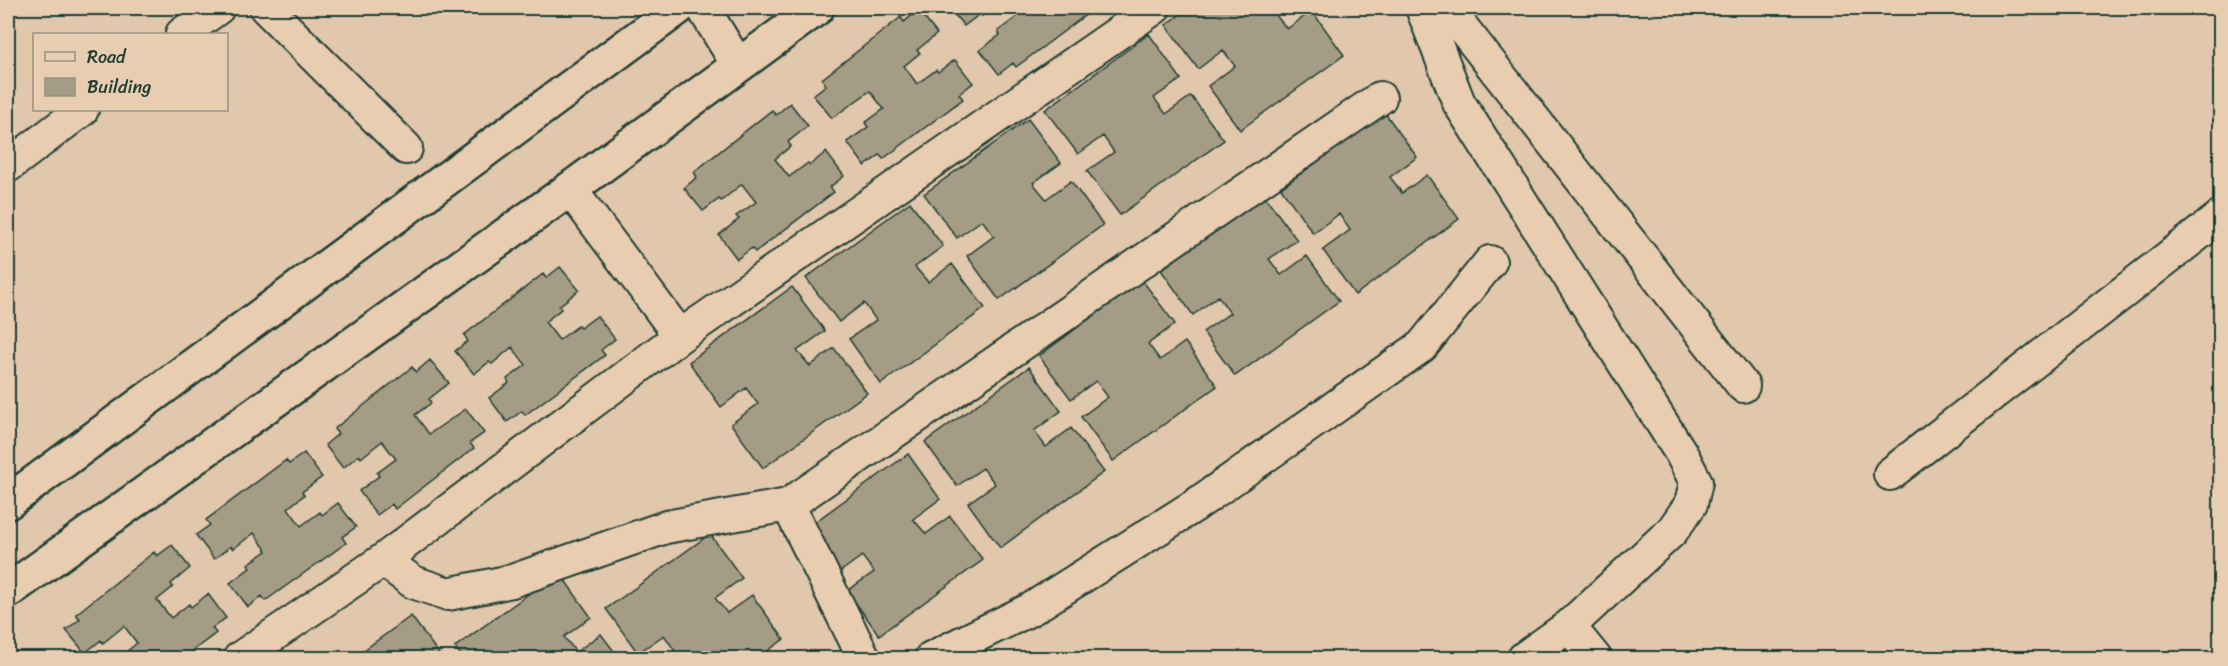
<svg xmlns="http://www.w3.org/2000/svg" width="2228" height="666" font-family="Sriracha,sans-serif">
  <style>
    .building { fill: #a59c86; stroke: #1f3d34; stroke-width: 1.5 }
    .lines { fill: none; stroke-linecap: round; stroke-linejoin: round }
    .street-casing { stroke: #1f3d34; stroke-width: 36 }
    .secondary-casing { stroke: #1f3d34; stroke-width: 38 }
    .street { stroke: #e9cdb0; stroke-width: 32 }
    .secondary { stroke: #e9cdb0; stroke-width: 33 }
  </style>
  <rect width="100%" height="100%" fill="#e1c7ab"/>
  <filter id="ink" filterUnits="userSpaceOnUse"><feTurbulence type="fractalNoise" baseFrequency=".0167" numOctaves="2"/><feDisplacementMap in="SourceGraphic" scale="12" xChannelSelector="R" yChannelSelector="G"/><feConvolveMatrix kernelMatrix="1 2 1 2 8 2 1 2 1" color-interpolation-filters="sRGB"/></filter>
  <g filter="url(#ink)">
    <path class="building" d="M949 8H993L982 16 980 14 964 26Z
      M1009 8H1095L1016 67 1013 63 999 74 980 50 1000 35 998 31 1017 17Z
      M1189 8H1282L1274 13 1287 29 1312 11 1344 55 1240 130 1208 86 1235 66 1223 50 1198 69 1166 25Z
      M918 10 937 34 917 50 920 53 904 66 917 84 936 70 938 72 955 60 973 83 959 94 963 99 883 159 880 155 865 166 847 142 868 127 865 123 884 109 870 91 832 118 813 95 826 85 822 79 901 17 904 22Z
      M1149 34 1181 79 1154 98 1166 114 1191 96 1224 140 1120 215 1087 171 1114 152 1103 136 1078 154 1045 110Z
      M790 103 808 126 788 142 791 146 775 159 789 177 808 163 810 165 826 152 844 176 830 187 834 192 755 252 752 248 737 259 719 235 739 219 736 216 756 202 742 184 721 201 719 199 703 211 684 188 697 177 694 172 772 110 776 115Z
      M1385 113 1417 157 1390 177 1402 193 1427 175 1459 219 1355 295 1323 250 1350 230 1339 214 1313 233 1281 188Z
      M1028 119 1061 163 1033 183 1046 199 1071 181 1103 225 999 300 967 256 994 236 982 220 957 238 924 194Z
      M1264 195 1297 240 1269 259 1281 275 1307 256 1339 301 1235 376 1203 332 1230 313 1218 296 1193 315 1161 270Z
      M910 202 943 246 915 267 928 282 952 264 985 308 881 384 849 339 876 320 864 303 839 322 806 278Z
      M560 267 579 290 559 306 561 309 545 322 559 340 578 326 580 328 597 316 615 339 601 350 605 355 525 415 522 411 507 422 489 398 509 383 507 379 526 365 512 347 492 364 489 362 474 374 455 351 468 341 464 335 543 274 546 278Z
      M1142 280 1175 324 1148 344 1160 360 1185 342 1217 386 1113 461 1081 417 1108 397 1096 381 1071 399 1039 356Z
      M792 287 825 331 797 351 810 366 834 348 867 393 763 468 731 424 758 404 746 388 721 407 689 362Z
      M430 360 449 383 429 399 431 403 415 415 429 434 466 409 484 433 470 443 474 448 395 509 392 504 377 515 359 491 379 476 377 473 396 459 382 441 361 458 359 455 343 468 325 445 338 434 334 429 412 367 416 372Z
      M1029 367 1061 411 1034 431 1046 447 1071 428 1104 472 1000 548 968 503 995 484 983 468 957 486 925 442Z
      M304 453 322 477 302 492 304 495 288 508 301 526 320 512 322 515 338 503 356 527 342 537 346 543 265 601 262 596 248 607 230 583 250 568 248 564 267 551 254 533 233 549 231 546 214 559 196 535 210 525 206 520 286 460 289 464Z
      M908 454 940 499 913 519 926 534 950 516 983 560 879 635 847 591 874 572 862 556 837 574 804 530Z
      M710 534 742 578 715 598 727 613 752 595 784 639 758 658H665L675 651 664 635 638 653 606 609Z
      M172 545 190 568 171 584 173 587 157 600 171 618 189 604 191 607 208 594 226 618 212 628 216 633 183 658H119L137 643 124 626 103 643 101 640 85 653 66 630 80 619 76 614 154 552 157 556Z
      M559 572 591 617 564 637 576 652 601 634 619 658H463L455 647Z
      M411 616 442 658H353Z"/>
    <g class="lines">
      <defs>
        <path id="street" d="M266 8 406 148
          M703 8 738 65
          M1422 8 1459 103 1681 453 1696 482 1691 504 1672 531 1569 626 1524 658
          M1447 8 1743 386
          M182 34 218 8
          M8 166 82 110
          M570 189 680 336
          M1890 474 2220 217
          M788 505 864 658
          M383 560 413 582 448 594 512 581 666 527 788 505 1380 98
          M1569 626 1595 658
          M240 658 383 560 680 336 1154 8
          M931 658 1031 609 1194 506 1422 346 1490 262"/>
        <path id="secondary" d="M8 502 678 8
          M8 591 570 189 817 8"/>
      </defs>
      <use href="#street" class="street-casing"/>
      <use href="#secondary" class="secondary-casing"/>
      <use href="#street" class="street"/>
      <use href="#secondary" class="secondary"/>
    </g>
  </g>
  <rect width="2228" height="666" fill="none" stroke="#e9cdb0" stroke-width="30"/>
  <rect x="15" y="15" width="2198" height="636" fill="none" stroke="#1f3d34" stroke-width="2" filter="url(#ink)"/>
  <rect x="33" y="33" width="195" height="78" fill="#e9cdb0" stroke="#98937e" stroke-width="1.5"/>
  <rect x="45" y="52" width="30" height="9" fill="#e9cdb0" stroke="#98937e" stroke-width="1.5"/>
  <text x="87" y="63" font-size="18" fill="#1f3d34">Road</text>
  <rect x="45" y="78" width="30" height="18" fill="#a59c86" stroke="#98937e" stroke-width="1.5"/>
  <text x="87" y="93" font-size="18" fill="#1f3d34">Building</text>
</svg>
